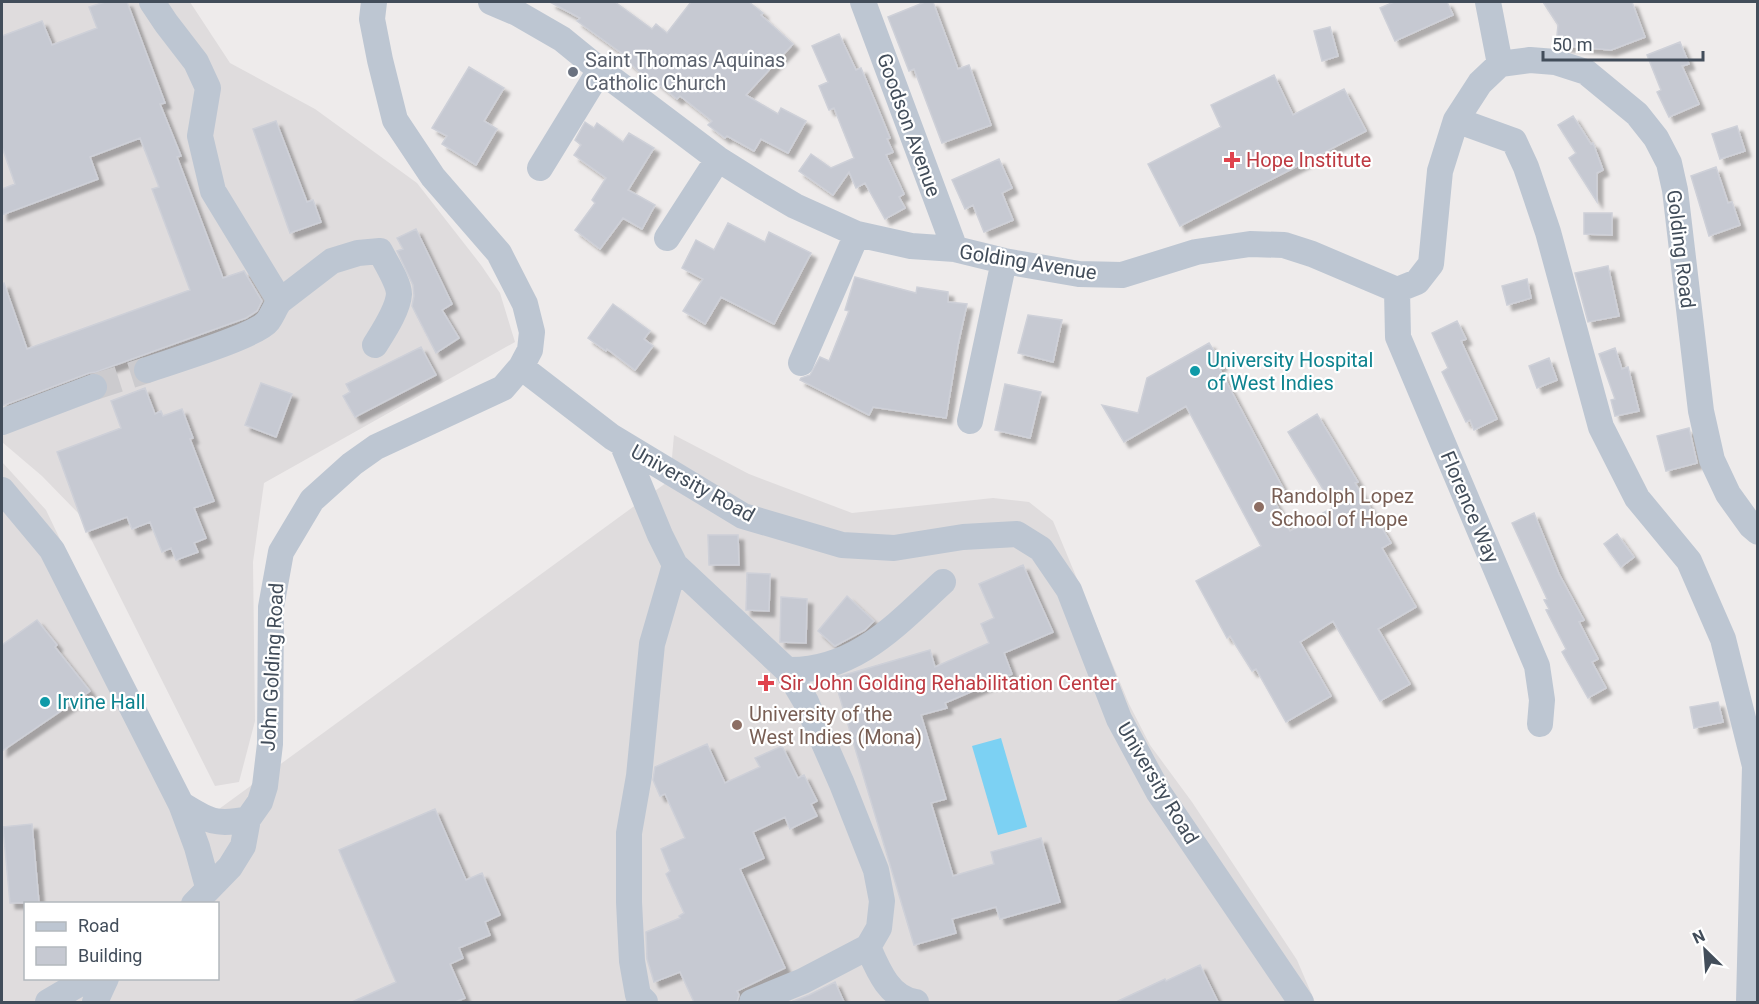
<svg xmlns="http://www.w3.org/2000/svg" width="1759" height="1004" font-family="Roboto,sans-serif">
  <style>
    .education { fill: #dfdcdd; fill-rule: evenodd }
    .water { fill: #7cd1f3 }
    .building { fill: #c6c9d2; stroke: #ced0d8; stroke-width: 1.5; filter: url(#shadow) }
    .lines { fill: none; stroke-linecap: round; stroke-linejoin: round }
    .minor-tunnel { stroke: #cccbce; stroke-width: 26; stroke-dasharray: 26 13; stroke-linecap: butt }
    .minor { stroke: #bdc6d2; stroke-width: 26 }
    .worship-dot { fill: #6b7280; stroke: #fff; stroke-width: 2 }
    .health-dot { fill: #e0444e; stroke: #fff; stroke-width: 2 }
    .culture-dot { fill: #0f9aa8; stroke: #fff; stroke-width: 2 }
    .education-dot { fill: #8d6e63; stroke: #fff; stroke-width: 2 }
    .labels { text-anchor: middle; stroke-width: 4.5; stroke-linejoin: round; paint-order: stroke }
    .worship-label { font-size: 20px; fill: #5b616d; stroke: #fff; text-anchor: start }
    .street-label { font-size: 20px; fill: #424d5a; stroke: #fff }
    .health-label { font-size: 20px; fill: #be3a42; stroke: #fff; text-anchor: start }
    .culture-label { font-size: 20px; fill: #0d838f; stroke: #fff; text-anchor: start }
    .education-label { font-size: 20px; fill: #785e54; stroke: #fff; text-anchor: start }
  </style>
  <defs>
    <filter id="shadow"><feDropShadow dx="5.5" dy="5.5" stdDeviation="1.5" flood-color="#0004"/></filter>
  </defs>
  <rect width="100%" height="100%" fill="#eeebeb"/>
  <path class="education" d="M2 2H190L230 63 315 109 417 183 481 265 500 293 515 342 264 483 253 562 255 721 239 782 215 786 78 513 42 476 2 442Z
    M674 435 749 474 852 513 993 498 1029 502 1053 521 1129 704 1150 745 1192 802 1297 960 1315 1002H2V462L46 510 197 825 670 480ZM26 904H218V978H26Z"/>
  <path class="water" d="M1001 738 1027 827 998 835 972 746Z"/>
  <path class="building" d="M105 2H127L165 103 160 104 181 156 177 157 223 278 244 271 262 301 257 311 246 318 96 372 89 373 2 406V284L4 283 27 349 190 290 152 189 159 187 140 138 90 157 98 179 2 215V189L15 184 2 147V36L42 21 52 45 97 28 89 7Z
    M550 2H615L652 29 656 24 667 33 691 2H749L763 13 761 15 793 44 746 95 778 114 781 108 806 121 788 153 761 139 754 151 727 136 725 138 708 125 712 121 680 96 677 99 651 78 649 80 625 59 627 57 577 21 580 18Z
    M925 2H933L958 69 969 65 991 125 942 143 914 69 909 71 888 17Z
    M1394 2H1447L1453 15 1395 41 1380 8Z
    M1543 2H1632L1645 37 1611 50 1556 45 1558 25Z
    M1330 27 1338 56 1322 61 1314 31Z
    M839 34 856 70 861 68 877 106 890 138 887 139 893 152 886 155 904 194 899 197 905 208 885 219 865 183 856 188 849 172 833 195 799 171 811 154 831 168 854 158 834 108 829 110 819 86 828 82 812 46Z
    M1680 42 1689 64 1682 66 1699 104 1669 117 1657 92 1661 90 1647 55Z
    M469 67 504 88 484 121 497 129 476 165 442 144 447 136 432 128Z
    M1274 75 1293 115 1344 89 1366 131 1180 226 1148 164 1221 127 1211 105Z
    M1573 116 1591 144 1593 143 1603 170 1597 173V202L1569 158 1576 153 1558 125Z
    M276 121 307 202 313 200 321 222 290 233 253 129Z
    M585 122 594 128 597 123 623 142 629 133 654 148 628 190 655 205 642 229 623 218 600 249 575 230 595 203 592 200 606 178 574 155 581 145 575 140Z
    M1737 126 1745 151 1720 159 1712 134Z
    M999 159 1012 188 1002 193 1013 220 984 232 973 205 965 209 952 180Z
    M1716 167 1728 203 1732 202 1740 225 1709 236 1691 176Z
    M1584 213H1612V235L1584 234Z
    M728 223 765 242 769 232 811 253 774 324 721 297 705 324 683 311 703 279 682 268 696 240 714 250Z
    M416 229 452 304 442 310 459 338 436 353 412 306 414 296 413 285 397 251 403 249 397 238Z
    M1608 266 1619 316 1588 322 1575 273Z
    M855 277 916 293 917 287 948 292V302L967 304 958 345 946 418 873 407 869 415 800 380 801 378 810 375 820 357 829 361 849 311 845 310Z
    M1527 279 1531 298 1507 305 1502 286Z
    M613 304 650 331 644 339 653 346 635 370 607 349 606 351 588 338Z
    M1028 315 1062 320 1053 362 1018 353Z
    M1457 321 1466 339 1461 341 1497 419 1474 430 1470 420 1466 422 1442 372 1448 368 1432 333Z
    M1209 343 1222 364 1218 366 1285 492 1273 498 1290 531 1334 507 1288 432 1317 414 1358 482 1355 483 1391 543 1382 548 1416 607 1378 629 1410 684 1380 701 1333 621 1300 642 1331 696 1286 722 1256 669 1252 671 1230 636 1227 638 1196 581 1261 546 1186 406 1124 442 1102 405 1138 413 1147 378Z
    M421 347 436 375 355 417 343 396 350 392 346 384Z
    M1615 348 1622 369 1628 367 1639 411 1615 416 1611 400 1615 399 1599 354Z
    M1549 358 1557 380 1537 388 1529 366Z
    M261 383 292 394 276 437 245 425Z
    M1005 384 1041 392 1030 438 995 430Z
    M145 388 155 414 161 411 163 416 182 409 193 438 190 439 214 501 194 508 206 538 194 543 198 552 176 560 171 548 162 552 150 522 132 529 127 517 86 532 57 452 121 428 111 401Z
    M1689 428 1697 463 1666 471 1657 436Z
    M1534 513 1559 574 1584 620 1579 622 1598 659 1592 662 1606 688 1588 698 1562 652 1566 649 1546 610 1549 609 1544 600 1547 599 1512 523Z
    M1617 534 1634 557 1621 567 1604 544Z
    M708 535H738L739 565H709Z
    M1023 565 1053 632 1004 653 1012 674 945 703 947 708 921 715 946 799 931 803 953 876 994 864 991 852 1041 838 1060 902 1000 919 996 907 952 919 956 933 914 945 834 678 930 650 935 667 989 643 981 624 994 618 979 584Z
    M747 573 770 574 769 611 746 610Z
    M847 596 874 621 865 630 835 646 818 631Z
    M781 597 807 599 806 643 780 642Z
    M37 620 57 645 55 647 90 691 2 751V645Z
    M1718 702 1723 722 1694 728 1690 707Z
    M707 744 725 783 760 767 755 758 782 746 798 778 804 775 817 801 811 804 817 816 790 829 785 817 753 832 764 858 740 869 785 968 737 991 739 995 737 1002H694L680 972 654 982 647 959 646 932 680 918 679 916 684 913 666 874 670 871 661 849 685 838 665 794 660 796 653 780 655 767Z
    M435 809 466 880 482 873 500 915 485 922 490 935 459 948 463 958 450 964 465 998 455 1002H352L396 982 339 850Z
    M32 824 39 903H10L3 827Z
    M1200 965 1218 1002H1116L1165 979 1166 981Z
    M835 982 844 1002H791L809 995Z"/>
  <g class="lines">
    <path class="minor-tunnel" d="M94 387 147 370"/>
    <path class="minor" d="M152 2 166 23 196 62 208 88 200 136 213 191 280 301
      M491 2 517 13 562 39 600 70 718 159 761 186 795 206 857 234 911 246 955 249 1004 261 1079 274 1122 275 1196 252 1250 244 1284 245 1312 254 1397 290 1417 282 1431 264 1440 171 1456 120 1480 83 1500 64
      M863 2 955 249
      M1488 2 1500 64
      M1500 64 1530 60 1555 62 1586 72 1637 114 1656 138 1669 163 1675 190 1701 411 1712 460 1728 494 1751 526 1758 532
      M1456 120 1514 141 1526 167 1548 232 1601 427 1637 498 1689 561 1723 639 1755 766 1749 1002
      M540 168 600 70
      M667 238 718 159
      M1397 290 1398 337 1537 666 1542 700 1540 724
      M801 363 857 234
      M521 367 612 437 743 516 842 545 894 548 963 537 1017 534 1041 549 1069 590 1119 719 1159 793 1301 1002
      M147 370C169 362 257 336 268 321 273 314 275 307 280 301L332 261 358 253 380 251C385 261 399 283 399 294 398 310 383 332 375 345
      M970 421 1004 261
      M2 422 94 387
      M622 443 660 535 675 565 787 670 806 702 842 784 876 870 882 901 879 928 868 947 803 981 752 1002
      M2 490 52 550 181 804 197 847 208 887
      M787 670C855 672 897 624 943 582
      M181 804C208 821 216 826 248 819L260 802 265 786 270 744 271 607 281 552 312 500 352 464 376 447 503 388 521 367 530 350 532 332 525 304 499 253 433 177 395 120 380 60 372 19 374 2
      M194 904 230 867 243 846 248 819
      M868 947C878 970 889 998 916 1002
      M48 1002 89 978
      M95 1002 106 978
      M645 1002 638 995 632 961 629 902V833L639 776 652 644 675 565"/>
  </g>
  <circle class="worship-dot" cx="573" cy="72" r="6"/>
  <g class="health-dot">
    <path d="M1229 151h6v6h6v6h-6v6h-6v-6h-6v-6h6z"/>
    <path d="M763 674h6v6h6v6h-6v6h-6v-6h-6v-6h6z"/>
  </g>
  <g class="culture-dot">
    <circle cx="1195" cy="371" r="6"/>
    <circle cx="45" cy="702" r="6"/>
  </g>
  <g class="education-dot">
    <circle cx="1259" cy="507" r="6"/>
    <circle cx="737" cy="725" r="6"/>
  </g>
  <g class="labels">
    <g class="worship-label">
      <text x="585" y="67">Saint Thomas Aquinas<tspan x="585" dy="23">Catholic Church</tspan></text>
    </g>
    <g class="street-label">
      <text transform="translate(909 125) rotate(70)" y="7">Goodson Avenue</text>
      <text transform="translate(1681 249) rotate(83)" y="7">Golding Road</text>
      <text transform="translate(1028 262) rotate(9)" y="7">Golding Avenue</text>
      <text transform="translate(693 483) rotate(29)" y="7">University Road</text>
      <text transform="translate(1470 507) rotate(67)" y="7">Florence Way</text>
      <text transform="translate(272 667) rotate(-87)" y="7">John Golding Road</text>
      <text transform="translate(1158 783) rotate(59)" y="7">University Road</text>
    </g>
    <g class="health-label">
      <text x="1246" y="167">Hope Institute</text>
      <text x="780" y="690">Sir John Golding Rehabilitation Center</text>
    </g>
    <g class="culture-label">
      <text x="1207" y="367">University Hospital<tspan x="1207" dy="23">of West Indies</tspan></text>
      <text x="57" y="709">Irvine Hall</text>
    </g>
    <g class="education-label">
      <text x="1271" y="503">Randolph Lopez<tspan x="1271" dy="23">School of Hope</tspan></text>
      <text x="749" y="721">University of the<tspan x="749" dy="23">West Indies (Mona)</tspan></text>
    </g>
  </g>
  <rect width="1759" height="1004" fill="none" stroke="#424d5a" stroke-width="6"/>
  <rect x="24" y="902" width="195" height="78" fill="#ffffff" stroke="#b3b8bd" stroke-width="1.5"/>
  <rect x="36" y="922" width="30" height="9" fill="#bdc6d2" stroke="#b3b8bd" stroke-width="1.5"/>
  <text x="78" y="932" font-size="18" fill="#424d5a">Road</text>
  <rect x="36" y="947" width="30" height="18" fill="#c6c9d2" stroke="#b3b8bd" stroke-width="1.5"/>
  <text x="78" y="962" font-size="18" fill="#424d5a">Building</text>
  <g transform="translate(1705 950) rotate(335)" stroke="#ffffff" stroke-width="4.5" paint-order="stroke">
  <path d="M0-4.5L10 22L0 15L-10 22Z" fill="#424d5a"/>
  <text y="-9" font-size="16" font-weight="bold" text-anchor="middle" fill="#424d5a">N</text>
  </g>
  <path d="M1543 51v9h160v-9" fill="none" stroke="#424d5a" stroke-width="3"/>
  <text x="1552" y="51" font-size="18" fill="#424d5a" stroke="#ffffff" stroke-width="4.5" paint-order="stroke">50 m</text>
</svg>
